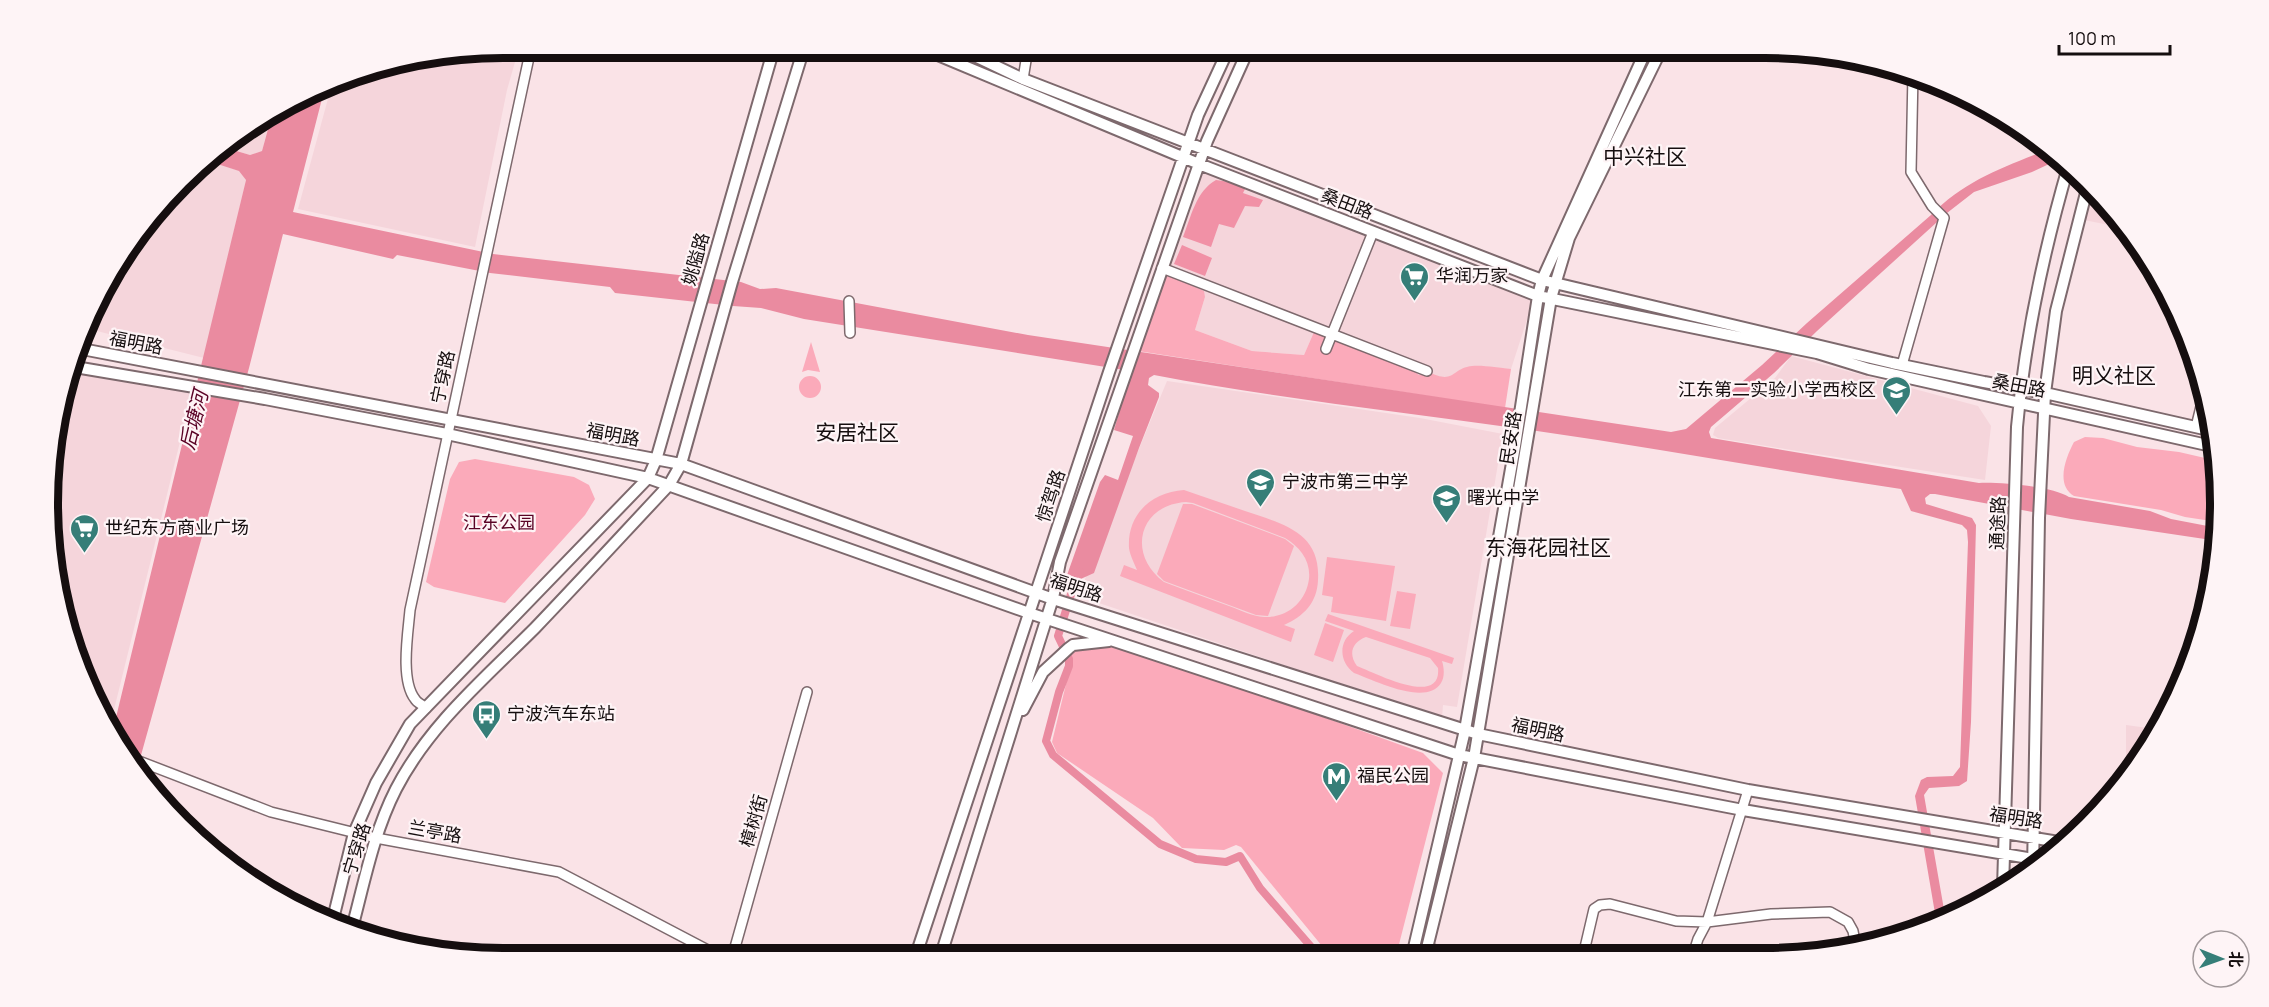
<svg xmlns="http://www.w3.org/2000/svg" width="2269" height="1007" font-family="Manrope,'Noto Sans SC',sans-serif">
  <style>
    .built { fill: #f5d5db }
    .green { fill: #fbaaba; fill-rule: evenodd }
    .forest { fill: #f191a6 }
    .water { fill: #ea8ba0 }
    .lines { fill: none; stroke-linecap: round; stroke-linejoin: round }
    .canal { stroke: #ea8ba0; stroke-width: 8 }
    .minor-casing { stroke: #7d696d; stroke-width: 12 }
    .major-casing { stroke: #7d696d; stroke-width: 14 }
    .minor { stroke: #fff; stroke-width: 9 }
    .major { stroke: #fff; stroke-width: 10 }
    .labels { text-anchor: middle; stroke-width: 4.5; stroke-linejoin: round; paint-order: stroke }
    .street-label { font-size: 18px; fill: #150e0f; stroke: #fef4f6 }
    .poi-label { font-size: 18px; fill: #150e0f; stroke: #fef4f6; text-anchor: start }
    .park-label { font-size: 18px; fill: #5b0426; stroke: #fef4f6 }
    .water-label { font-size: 20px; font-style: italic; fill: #5a0225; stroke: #fef4f6 }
    .quarter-label { font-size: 21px; fill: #150e0f; stroke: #fef4f6 }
    .rim { fill: none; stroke: #150e0f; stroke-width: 8 }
  </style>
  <rect width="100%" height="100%" fill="#fae3e7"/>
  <path class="built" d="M503 48H519L507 90 475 247 298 209 332 84 357 72Z
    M273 111 262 151 250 155 223 147Z
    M205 160 240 171 246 180 204 358 89 329 109 276Z
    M1202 168 1534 298 1511 369 1470 366 1451 377H1439L1427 371 1419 375 1411 369 1314 332 1304 355 1252 351 1195 330 1205 297 1161 281Z
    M2093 190 2127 226 2129 229 2084 220Z
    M1791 356 1978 406 1991 426 1985 480 1797 451 1718 438 1713 435 1715 428 1775 378Z
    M73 373 192 393 109 730 57 592 48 503 57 415Z
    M1167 381 1420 418 1503 434 1457 707 1443 705 1442 718 1078 596Z
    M2126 725 2155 729 2126 782Z"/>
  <path class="green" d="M1169 275 1204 291 1205 297 1195 330 1252 351 1304 355 1314 332 1411 369 1419 375 1427 371C1455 386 1451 368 1472 366 1484 365 1499 368 1511 369L1505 408 1138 351 1161 281Z
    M811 342 820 372 808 370 802 372Z
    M799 387a11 11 0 1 1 22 0a11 11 0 1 1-22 0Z
    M2085 437 2103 438 2137 447 2179 452 2218 461 2220 474 2218 522 2185 517 2161 510 2074 496C2055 485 2066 457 2074 442Z
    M475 459 574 477 589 485 595 499 585 515 505 603 434 587 426 582 450 479 459 462Z
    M1184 490C1204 497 1225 504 1245 511 1283 524 1321 532 1318 580 1317 603 1304 616 1284 625L1295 629 1291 642 1120 576 1124 565 1137 570C1134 563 1130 555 1129 548 1127 514 1152 492 1184 490ZM1186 502 1193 503 1285 538C1300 547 1311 561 1309 579 1306 602 1287 618 1264 617 1252 616 1240 610 1229 606 1207 598 1185 590 1164 582 1127 555 1138 505 1186 502Z
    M1183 504H1192L1285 539 1294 546 1268 616 1256 615 1164 581 1157 574Z
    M1327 557 1395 566 1386 621 1331 612 1333 597 1322 595Z
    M1397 591 1416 594 1410 629 1390 626Z
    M1328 614 1454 658 1452 664 1442 661C1444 667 1445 677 1441 683 1426 707 1374 680 1354 673 1339 662 1338 641 1354 631L1325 621ZM1366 637 1430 658 1438 668C1442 708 1375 673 1357 666 1348 654 1352 642 1366 637Z
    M1325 623 1344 630 1333 662 1314 655Z
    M1115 642 1423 753 1443 773 1396 956 1331 957 1241 847 1236 845 1224 850 1182 848 1153 818 1057 753 1052 742 1067 680 1073 665 1069 650Z"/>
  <path class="forest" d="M1216 180 1230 182 1245 189 1243 193 1263 200 1259 207 1245 206 1234 228 1219 224 1211 247 1183 237C1191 217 1196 191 1216 180Z
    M1182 245 1212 258 1205 276 1174 264Z"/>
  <path class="water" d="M1674 48H1706L1698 58 1693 60Z
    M325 87 293 212 493 254 741 282 760 289 776 288 1028 335 1671 432 1686 429 1762 365 1807 323 1931 215C1965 180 2004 167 2049 149L2062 158 2032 172 1974 192 1947 213 1817 331 1774 373 1711 427 1709 432 1711 438 1979 483C1999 482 2052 486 2069 497L2150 511 2171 519 2218 528V541L2071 519 1935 494H1930L1925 498 1926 504 1972 518 1976 525 1971 722 1967 781 1959 786 1929 788 1924 795 1946 921 1937 925 1915 796 1921 780 1927 777 1953 776 1960 767 1968 542 1967 530 1962 525 1911 511 1901 489C1779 471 1658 448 1537 431 1409 413 1281 399 1154 375L1149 378 1148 385 1159 393V397L1139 448 1094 573 1074 582 1066 578 1100 482 1105 475 1118 480 1133 436 1114 430 1131 371 804 319 761 308 733 306 615 293 610 287 490 273 397 255 393 259 283 234 249 368 138 766 112 734 246 180 239 171 205 160 223 147 250 155 262 151 273 111Z"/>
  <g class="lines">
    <path class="canal" d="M1080 572 1072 591 1058 636 1069 659V666L1059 692 1046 741 1053 755 1160 844 1196 859 1226 862 1240 856 1260 888 1320 957"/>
    <defs>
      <path id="minor" d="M1023 79 1028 48
        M2132 235V244L2139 246
        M1162 268 1427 371
        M849 301 850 333
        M1326 349 1373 232
        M1902 365 1944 218 1932 206 1911 172 1913 73
        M2196 427 2206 386
        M2205 429 2209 409
        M426 708C423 705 417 703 415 699 400 680 408 633 410 610L531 48
        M131 758 271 812 376 838 559 872 723 958
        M1428 948 1461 956
        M1693 955 1698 939 1707 922 1771 914 1830 912 1848 922 1853 931 1856 947
        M1583 956 1594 909 1600 905 1610 904 1676 921 1707 922 1748 790
        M732 958 807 692"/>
      <path id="major" d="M921 48 1199 164 1538 296 1817 353 1869 369 2216 447
        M958 48 1023 79 1542 280 1892 363 1984 382 2045 393 2213 431
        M82 349 681 464 1053 599 1478 734 1748 790 2065 843
        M75 367 265 399 447 434 648 478 1029 613 1459 755 1743 810 2046 861
        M1023 710 1043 672 1069 648 1073 645 1109 641
        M2033 871 2039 518 2045 393 2056 311 2088 185
        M2003 888 2017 427C2025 338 2044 250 2069 164
        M332 923 354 833 376 783 410 724 648 478 656 460 774 48
        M351 932C364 884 373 834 396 789 429 725 485 678 535 628 580 581 624 533 669 485L681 464 732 282 804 48
        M1412 956 1465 730 1515 446 1538 296 1542 280 1647 48
        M1425 956 1474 758 1551 298 1569 238 1662 48
        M915 958 1109 372 1198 115 1229 48
        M940 958 1053 598 1060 562 1207 141 1249 48"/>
    </defs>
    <use href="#minor" class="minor-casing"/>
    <use href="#major" class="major-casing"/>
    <use href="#minor" class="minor"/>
    <use href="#major" class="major"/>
  </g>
  <defs>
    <symbol id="supermarket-pin" viewBox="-11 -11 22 30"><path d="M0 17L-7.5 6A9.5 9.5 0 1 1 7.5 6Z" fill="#367e78" stroke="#fef4f6"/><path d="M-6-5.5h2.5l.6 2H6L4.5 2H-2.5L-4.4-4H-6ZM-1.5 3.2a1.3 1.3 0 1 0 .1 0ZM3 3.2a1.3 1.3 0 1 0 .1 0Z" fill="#fff"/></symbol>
    <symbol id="school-pin" viewBox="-11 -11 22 30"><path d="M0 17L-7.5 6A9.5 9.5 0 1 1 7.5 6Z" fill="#367e78" stroke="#fef4f6"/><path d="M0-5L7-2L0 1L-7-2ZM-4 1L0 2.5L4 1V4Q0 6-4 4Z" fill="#fff"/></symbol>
    <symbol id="bus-pin" viewBox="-11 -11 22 30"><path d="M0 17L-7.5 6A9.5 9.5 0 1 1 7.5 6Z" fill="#367e78" stroke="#fef4f6"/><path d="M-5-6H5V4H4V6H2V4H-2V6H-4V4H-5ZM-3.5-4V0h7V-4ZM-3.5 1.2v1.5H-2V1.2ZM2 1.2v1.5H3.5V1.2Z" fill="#fff"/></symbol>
    <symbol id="metro-pin" viewBox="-11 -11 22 30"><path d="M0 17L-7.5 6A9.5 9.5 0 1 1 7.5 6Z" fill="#367e78" stroke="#fef4f6"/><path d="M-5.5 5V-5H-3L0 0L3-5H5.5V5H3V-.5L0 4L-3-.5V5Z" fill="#fff"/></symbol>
  </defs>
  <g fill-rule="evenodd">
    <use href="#supermarket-pin" x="1398" y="260" width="33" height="45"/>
    <use href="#school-pin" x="1880" y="374" width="33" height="45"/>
    <use href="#school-pin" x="1244" y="466" width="33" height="45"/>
    <use href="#school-pin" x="1430" y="482" width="33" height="45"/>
    <use href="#supermarket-pin" x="68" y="512" width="33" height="45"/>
    <use href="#bus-pin" x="470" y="698" width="33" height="45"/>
    <use href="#metro-pin" x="1320" y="760" width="33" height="45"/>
  </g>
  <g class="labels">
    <g class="street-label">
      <text transform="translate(1347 204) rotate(21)" y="6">桑田路</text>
      <text transform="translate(696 259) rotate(-74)" y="6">姚隘路</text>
      <text transform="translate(136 343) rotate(11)" y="6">福明路</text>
      <text transform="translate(443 377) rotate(-78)" y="6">宁穿路</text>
      <text transform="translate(2019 386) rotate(11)" y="6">桑田路</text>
      <text transform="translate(613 435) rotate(11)" y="6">福明路</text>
      <text transform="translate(1511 438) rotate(-81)" y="6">民安路</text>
      <text transform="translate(1051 496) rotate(-72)" y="6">惊驾路</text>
      <text transform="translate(1998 523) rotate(-88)" y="6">通途路</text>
      <text transform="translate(1076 588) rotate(18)" y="6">福明路</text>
      <text transform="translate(1538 730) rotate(12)" y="6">福明路</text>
      <text transform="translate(2016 818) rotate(9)" y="6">福明路</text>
      <text transform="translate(754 821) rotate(-74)" y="6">樟树街</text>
      <text transform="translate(435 832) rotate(10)" y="6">兰亭路</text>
      <text transform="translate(357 849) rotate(-73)" y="6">宁穿路</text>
    </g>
    <g class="poi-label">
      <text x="1436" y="282">华润万家</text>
      <text x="1876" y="396" text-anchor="end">江东第二实验小学西校区</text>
      <text x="1282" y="488">宁波市第三中学</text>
      <text x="1467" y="504">曙光中学</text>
      <text x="105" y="534">世纪东方商业广场</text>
      <text x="507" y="720">宁波汽车东站</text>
      <text x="1357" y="782">福民公园</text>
    </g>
    <g class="park-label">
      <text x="499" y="529">江东公园</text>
    </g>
    <g class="water-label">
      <text transform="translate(194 420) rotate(-76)" y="7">后塘河</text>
    </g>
    <g class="quarter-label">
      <text x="1645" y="164">中兴社区</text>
      <text x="2114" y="383">明义社区</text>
      <text x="857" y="440">安居社区</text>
      <text x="1548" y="555">东海花园社区</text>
    </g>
  </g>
  <path d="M0 0H2269V1007H0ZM503 58H1765A445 445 0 0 1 2210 503V503A445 445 0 0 1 1765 948H503A445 445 0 0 1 58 503V503A445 445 0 0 1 503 58Z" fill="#fef4f6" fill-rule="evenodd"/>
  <path class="rim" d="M503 58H1765A445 445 0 0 1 2210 503V503A445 445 0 0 1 1765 948H503A445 445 0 0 1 58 503V503A445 445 0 0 1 503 58Z"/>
  <g transform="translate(2221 959) rotate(91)"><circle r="28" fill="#fef4f6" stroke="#a1989a" stroke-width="1.5"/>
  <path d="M0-4.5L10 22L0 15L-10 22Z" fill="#367e78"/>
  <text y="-9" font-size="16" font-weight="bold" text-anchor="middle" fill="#150e0f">北</text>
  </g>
  <path d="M2059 45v9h111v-9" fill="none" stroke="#150e0f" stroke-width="3"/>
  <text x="2068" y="45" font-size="18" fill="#150e0f" stroke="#fef4f6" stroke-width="4.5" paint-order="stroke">100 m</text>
</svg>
